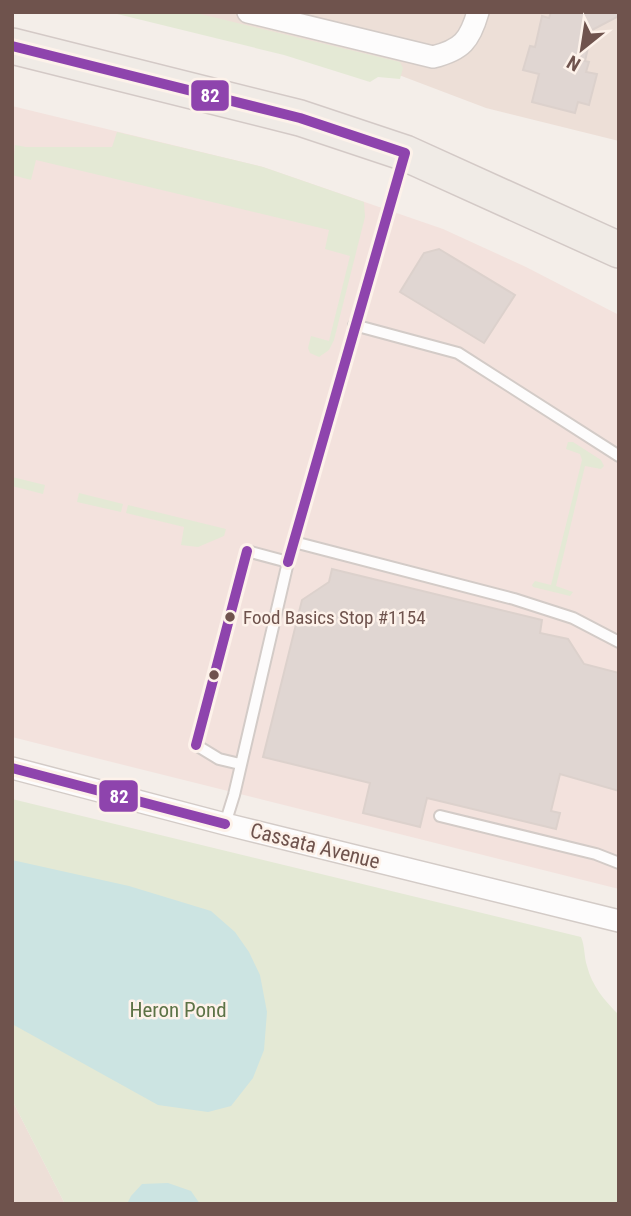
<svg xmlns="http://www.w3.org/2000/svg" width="631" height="1216" font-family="'Roboto Condensed',sans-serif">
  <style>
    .residential { fill: #eddfd7 }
    .commercial { fill: #f3e2dd }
    .green { fill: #e4e9d5 }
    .water { fill: #cce4e2 }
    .building { fill: #e0d6d2; stroke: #dcd1cc; stroke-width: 2 }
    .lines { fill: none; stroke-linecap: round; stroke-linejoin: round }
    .service-casing { stroke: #d3cbc7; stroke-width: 14 }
    .minor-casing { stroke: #d3cbc7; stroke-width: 24 }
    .primary-casing { stroke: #d3c9c6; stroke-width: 38 }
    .service { stroke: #fdfcfc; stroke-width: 10 }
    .minor { stroke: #fdfcfc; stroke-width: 21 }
    .primary { stroke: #f0ebe6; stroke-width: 35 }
    .bus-1-casing { stroke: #fdf2ea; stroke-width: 16 }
    .bus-1 { stroke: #8e44ad; stroke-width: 10 }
    .bus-dot { fill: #6f534d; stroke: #fdf2ea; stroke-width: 2.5 }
    .labels { text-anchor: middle; stroke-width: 5; stroke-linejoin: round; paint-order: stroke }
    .bus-label { font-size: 19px; fill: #6f534d; stroke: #fdf2ea; text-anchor: start }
    .street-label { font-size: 21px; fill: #6f534d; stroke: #fdf2ea }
    .park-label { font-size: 21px; fill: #5c7346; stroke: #fdf2ea }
    .line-badge { stroke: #fdf2ea; stroke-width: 2.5 }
    .badge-label { font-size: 19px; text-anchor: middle; font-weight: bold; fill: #fff }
  </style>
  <rect width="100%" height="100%" fill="#f4eee9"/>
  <path class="residential" d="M141 12H619V141L486 108 391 72Z
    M12 1100 65 1204H12Z"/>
  <path class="commercial" d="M12 106 263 167 443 229 526 267 619 315V889L12 737Z"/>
  <path class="green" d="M109 12H192L400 62 403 68 400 79 378 77 370 82 284 55Z
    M117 132 263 167 364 202 365 217 334 340 329 350 319 357 310 353 308 348 311 336 329 341 350 256 325 249 329 230 36 160 31 180 12 175 15 145 26 147H112Z
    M568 442H573L601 460 604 466 601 469 585 466 556 586 573 592 570 596 533 587 532 585 535 581 551 585 582 460 580 454 566 449Z
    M12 477 45 485 43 494 12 486Z
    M79 493 123 504 121 512 77 502Z
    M128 505 226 529 224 536 198 547 181 545 184 527 126 513Z
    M12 799 581 937C585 946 584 957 587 966 592 986 604 1000 619 1015V1204H65L12 1100Z"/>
  <path class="water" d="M12 860 129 886 211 911 235 932 249 952 260 975 267 1012 264 1050 253 1078 231 1106 208 1112 158 1105 12 1024Z
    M168 1183 191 1191 200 1204H127L131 1196 142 1184Z"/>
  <path class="building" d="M551 12H619V16L592 30 585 61 589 62 586 72 597 74 589 105 578 102 575 113 532 102 539 74 523 70 530 46 535 47 542 16 549 18Z
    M439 249 515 295 484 343 400 292 424 253Z
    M332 569 542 620 540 633 568 639 584 664 619 673V791L560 774 551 811 560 813 556 829 427 798 420 827 363 813 370 783 263 757 302 600 329 582Z"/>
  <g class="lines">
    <defs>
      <path id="service" d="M354 325 458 353 619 456
        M294 542 514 599 573 618 619 642
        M240 764 219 759 196 745 247 551 288 562
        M440 816 596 854 619 863
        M225 824 234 795 288 562 403 159"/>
      <path id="minor" d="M248 12 433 57C462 50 470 40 478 12
        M12 768 225 824 619 921"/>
      <path id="primary" d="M12 46 300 118 405 153 619 250"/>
    </defs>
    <use href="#service" class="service-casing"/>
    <use href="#minor" class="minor-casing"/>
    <use href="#primary" class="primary-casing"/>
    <use href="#service" class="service"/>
    <use href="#minor" class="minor"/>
    <use href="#primary" class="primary"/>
    <defs>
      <path id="bus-1" d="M12 46 300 118 405 153
        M288 562 405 153
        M196 745 247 551
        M12 768 225 824"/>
    </defs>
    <use href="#bus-1" class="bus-1-casing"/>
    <use href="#bus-1" class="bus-1"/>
  </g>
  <g class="bus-dot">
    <circle cx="230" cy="617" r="6"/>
    <circle cx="214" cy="675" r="6"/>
  </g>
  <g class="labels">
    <g class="bus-label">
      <text x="243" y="624">Food Basics Stop #1154</text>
    </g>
    <g class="street-label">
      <text transform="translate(315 846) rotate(14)" y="7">Cassata Avenue</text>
    </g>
    <g class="park-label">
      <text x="178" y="1017">Heron Pond</text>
    </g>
  </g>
  <g class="line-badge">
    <rect x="190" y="79" width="40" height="33" rx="7" fill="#8e44ad"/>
    <rect x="98" y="779" width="41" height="34" rx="7" fill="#8e44ad"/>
  </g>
  <g class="badge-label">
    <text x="210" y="102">82</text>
    <text x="119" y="803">82</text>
  </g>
  <rect width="631" height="1216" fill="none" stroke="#6f534d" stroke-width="28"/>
  <g transform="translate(582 49) rotate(210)" stroke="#fdf2ea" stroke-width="5" paint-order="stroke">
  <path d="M0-5L12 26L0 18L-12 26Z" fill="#6f534d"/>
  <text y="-10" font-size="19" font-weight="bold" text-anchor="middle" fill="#6f534d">N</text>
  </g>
</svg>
